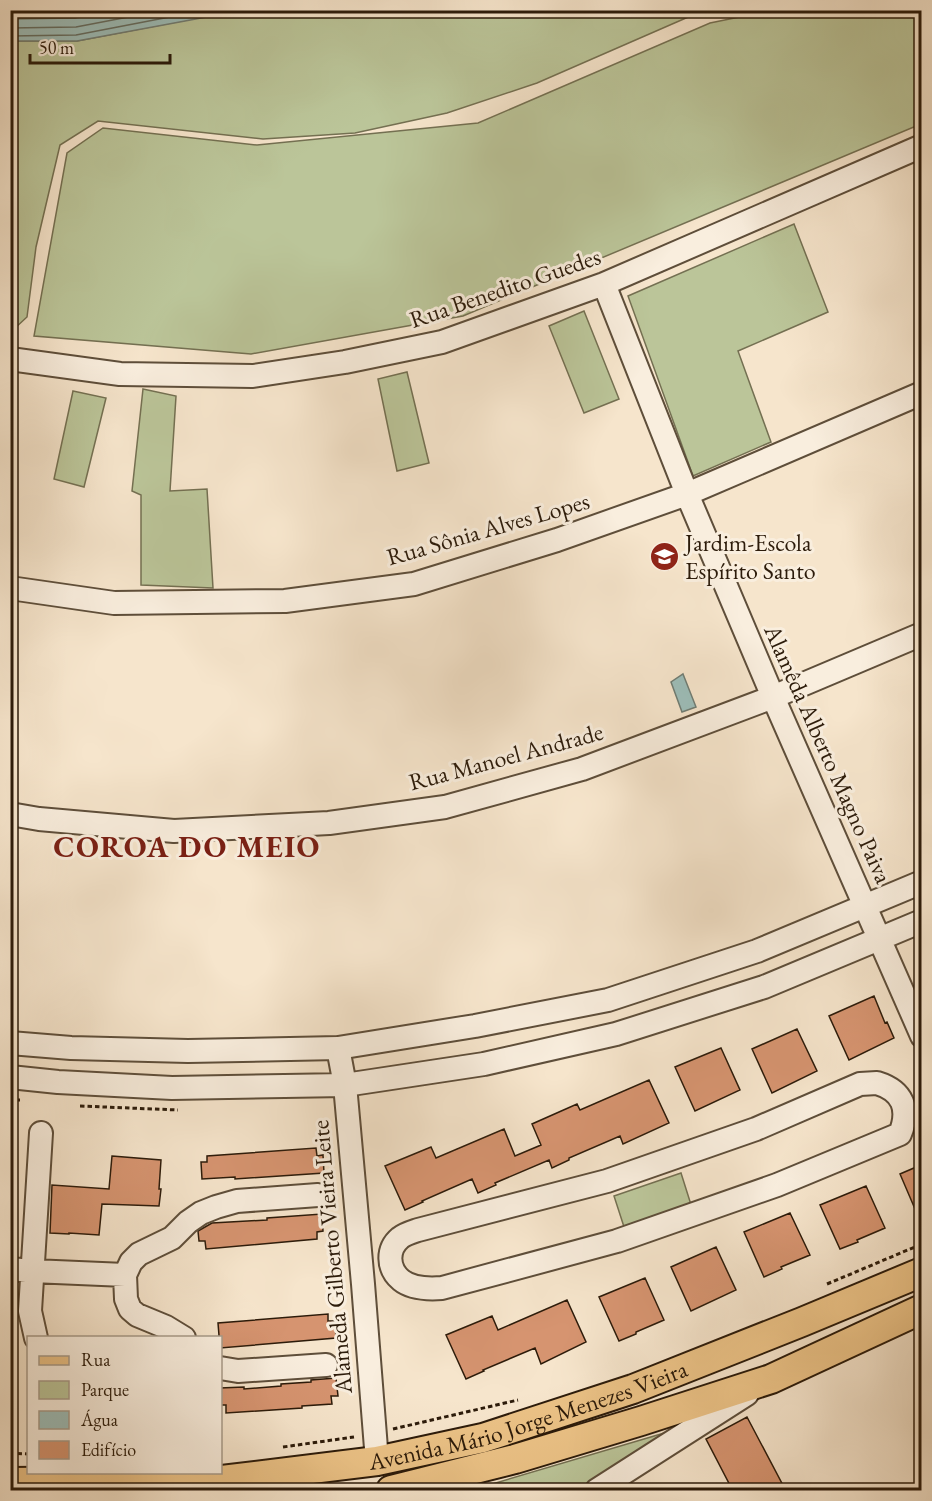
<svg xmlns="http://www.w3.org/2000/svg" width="932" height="1501" font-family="'EB Garamond',serif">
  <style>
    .green { fill: #bbc599; stroke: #747052; stroke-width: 1.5 }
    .water { fill: #9dbfbb; stroke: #707d74; stroke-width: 1.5 }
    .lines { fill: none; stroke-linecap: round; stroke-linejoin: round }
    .shore { stroke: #646d62; stroke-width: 1.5 }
    .building { fill: #d69470; stroke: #2c1b0a; stroke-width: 1.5 }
    .minor-casing { stroke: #5e4e3a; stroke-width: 26 }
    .major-casing { stroke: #2c1b0a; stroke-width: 32 }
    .path { stroke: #2c1b0a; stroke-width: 3; stroke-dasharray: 4.5 3; stroke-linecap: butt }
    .minor { stroke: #f9eede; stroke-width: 22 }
    .major { stroke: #ebc286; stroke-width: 28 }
    .labels { text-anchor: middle; stroke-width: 6; stroke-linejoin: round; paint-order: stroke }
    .street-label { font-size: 24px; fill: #2c1b0a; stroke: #f9eede }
    .poi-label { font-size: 24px; fill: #2c1b0a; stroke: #f9eede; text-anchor: start }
    .district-label { font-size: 30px; font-weight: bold; letter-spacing: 1.5px; fill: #7a1f14; stroke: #f9eede }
  </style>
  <rect width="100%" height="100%" fill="#f6e5cc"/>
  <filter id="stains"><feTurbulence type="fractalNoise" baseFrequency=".00333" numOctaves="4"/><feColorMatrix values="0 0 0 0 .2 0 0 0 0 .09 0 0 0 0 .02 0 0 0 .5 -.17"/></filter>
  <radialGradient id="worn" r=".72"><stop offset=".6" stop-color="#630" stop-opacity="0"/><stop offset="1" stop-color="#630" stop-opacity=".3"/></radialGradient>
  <path class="green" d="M239 10 702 11 537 83 447 113 355 133 263 139 98 121 60 145 36 247 27 317 13 330 11 331 10 152 14 133 10 123V41H77Z
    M774 10 921 11V124L463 316 251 354 34 336 67 153 103 128 257 145 478 123 710 23Z
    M794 224 828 312 738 351 771 442 693 476 628 296Z
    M584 311 619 399 584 413 549 326Z
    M407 372 429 463 397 471 378 379Z
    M143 389 176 396 170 491 207 489 213 588 141 585V495L132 491Z
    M73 391 106 398 84 487 54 479Z
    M681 1173 693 1211 626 1233 614 1196Z
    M671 1431 578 1490H472Z"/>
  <path class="water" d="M10 11 11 10 239 11 77 41H11Z
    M683 674 696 707 682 712 671 682Z"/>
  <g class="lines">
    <path class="shore" d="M10 19 75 18 116 10
      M10 28 76 27 165 10
      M10 36 76 35 206 10"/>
  </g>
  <path class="building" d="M874 996 885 1023 887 1022 894 1038 849 1060 829 1016Z
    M797 1029 817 1071 772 1093 752 1049Z
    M721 1048 740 1090 695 1111 675 1067Z
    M649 1080 669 1123 623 1144 620 1136 569 1158V1160L552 1168 549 1160 495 1183 496 1185 478 1193 472 1179 422 1201 423 1202 405 1210 385 1166 431 1147 436 1158 504 1129 515 1156 541 1145 532 1124 577 1104 580 1110Z
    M316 1148 317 1156 323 1155 324 1173 235 1179V1177L202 1179 201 1162H207V1156Z
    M112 1156 161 1160 159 1189H161L159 1206 102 1204 99 1235 69 1233V1234L50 1233 52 1185 109 1189Z
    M921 1165V1223L900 1174Z
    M866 1186 885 1228 857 1240 858 1242 840 1249 820 1205Z
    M790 1213 810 1255 781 1267 782 1269 764 1277 744 1232Z
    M322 1214 323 1231 317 1232V1239L206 1249 205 1241H199L198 1231 212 1223 267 1220V1218Z
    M716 1247 736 1290 691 1311 671 1267Z
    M645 1278 664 1320 636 1332V1334L619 1341 599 1297Z
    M567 1300 586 1342 541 1364 535 1348 483 1370 484 1371 466 1379 446 1335 492 1316 498 1330Z
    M328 1314V1321H335L336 1338 220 1348 218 1323Z
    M336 1378 338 1396H331L332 1404 302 1406V1408L226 1413V1405H220V1388L244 1387V1389L281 1386V1384L311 1382V1380Z
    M747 1417 786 1491H733L706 1439Z"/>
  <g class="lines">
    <defs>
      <path id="minor" d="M604 284 687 494 773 697 922 1036
        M10 359 120 374 253 376 345 362 442 342 604 284 922 146
        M10 588 114 603 285 601 414 584 557 540 687 494 922 393
        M10 814 39 819 174 831 329 823 445 807 582 769 773 697 922 634
        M10 1043 71 1048 188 1051 338 1048 475 1026 608 1000 757 951 922 882
        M338 1048 345 1085 363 1284 377 1461
        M10 1077 58 1082 172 1088 345 1085 484 1064 616 1034 764 987 922 921
        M877 1083C903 1091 910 1109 900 1134L777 1185 617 1241 442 1288C429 1289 412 1289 401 1280 387 1268 387 1249 400 1238 405 1234 412 1232 418 1230L607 1181 756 1129 860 1084Z
        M10 1269 32 1271 125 1275
        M36 1338 30 1311 41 1133
        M184 1338 166 1327 137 1315 130 1309 126 1299 125 1275 131 1262 139 1254 172 1238 188 1222 201 1213 216 1207 237 1201 318 1195
        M220 1368 238 1371 326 1365
        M597 1490 747 1394"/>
      <g id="major">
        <path id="s1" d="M10 1482 222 1480 377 1461 483 1438 633 1389 802 1322 922 1272"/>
        <path d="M391 1490 515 1459 641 1421 771 1379 922 1309"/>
      </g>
    </defs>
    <use href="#minor" class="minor-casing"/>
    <use href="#major" class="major-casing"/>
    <path class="path" d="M10 1100H20
      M80 1106 178 1110
      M827 1284 922 1244
      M393 1429 518 1400
      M283 1447 354 1437
      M10 1453 28 1454"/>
    <use href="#minor" class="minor"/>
    <use href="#major" class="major"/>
  </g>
  <defs>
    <symbol id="school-disc" viewBox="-11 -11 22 22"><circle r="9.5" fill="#8f2418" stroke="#f9eede"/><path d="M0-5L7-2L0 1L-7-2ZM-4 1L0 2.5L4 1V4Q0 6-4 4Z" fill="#fff"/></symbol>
  </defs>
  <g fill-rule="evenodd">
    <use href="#school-disc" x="648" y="540" width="33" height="33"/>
  </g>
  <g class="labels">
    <g class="street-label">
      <text transform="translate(505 288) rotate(-19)" y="8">Rua Benedito Guedes</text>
      <text transform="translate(488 529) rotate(-16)" y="8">Rua Sônia Alves Lopes</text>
      <text transform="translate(828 754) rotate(66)" y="8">Alamêda Alberto Magno Paiva</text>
      <text transform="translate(506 757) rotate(-15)" y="8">Rua Manoel Andrade</text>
      <text transform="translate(332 1257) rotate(-95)" y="8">Alameda Gilberto Vieira Leite</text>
      <text dy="8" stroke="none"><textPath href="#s1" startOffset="526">Avenida Mário Jorge Menezes Vieira</textPath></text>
    </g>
    <g class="poi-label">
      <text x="685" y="551">Jardim-Escola<tspan x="685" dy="28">Espírito Santo</tspan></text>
    </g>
    <g class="district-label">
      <text x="187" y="857">COROA DO MEIO</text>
    </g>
  </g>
  <rect width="932" height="1501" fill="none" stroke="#f6e5cc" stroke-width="36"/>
  <rect x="12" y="12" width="908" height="1477" fill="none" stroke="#2c1b0a" stroke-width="3"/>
  <rect x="18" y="18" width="896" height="1465" fill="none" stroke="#2c1b0a" stroke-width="1.5"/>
  <rect x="27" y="1336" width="195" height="138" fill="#f9eede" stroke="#a79a89" stroke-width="1.5"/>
  <rect x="39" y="1356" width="30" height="9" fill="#ebc286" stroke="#a79a89" stroke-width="1.5"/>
  <text x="81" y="1366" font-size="18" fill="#2c1b0a">Rua</text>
  <rect x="39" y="1381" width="30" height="18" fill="#bbc599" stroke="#a79a89" stroke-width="1.5"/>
  <text x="81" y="1396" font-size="18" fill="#2c1b0a">Parque</text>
  <rect x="39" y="1411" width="30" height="18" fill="#9dbfbb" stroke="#a79a89" stroke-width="1.5"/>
  <text x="81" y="1426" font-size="18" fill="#2c1b0a">Água</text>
  <rect x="39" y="1441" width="30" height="18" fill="#d69470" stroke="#a79a89" stroke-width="1.5"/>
  <text x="81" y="1456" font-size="18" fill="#2c1b0a">Edifício</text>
  <path d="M30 54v9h140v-9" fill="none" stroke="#2c1b0a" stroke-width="3"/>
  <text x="39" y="54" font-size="18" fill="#2c1b0a" stroke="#f9eede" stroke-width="4.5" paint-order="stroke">50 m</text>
  <rect width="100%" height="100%" filter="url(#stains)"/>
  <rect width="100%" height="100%" fill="url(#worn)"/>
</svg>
